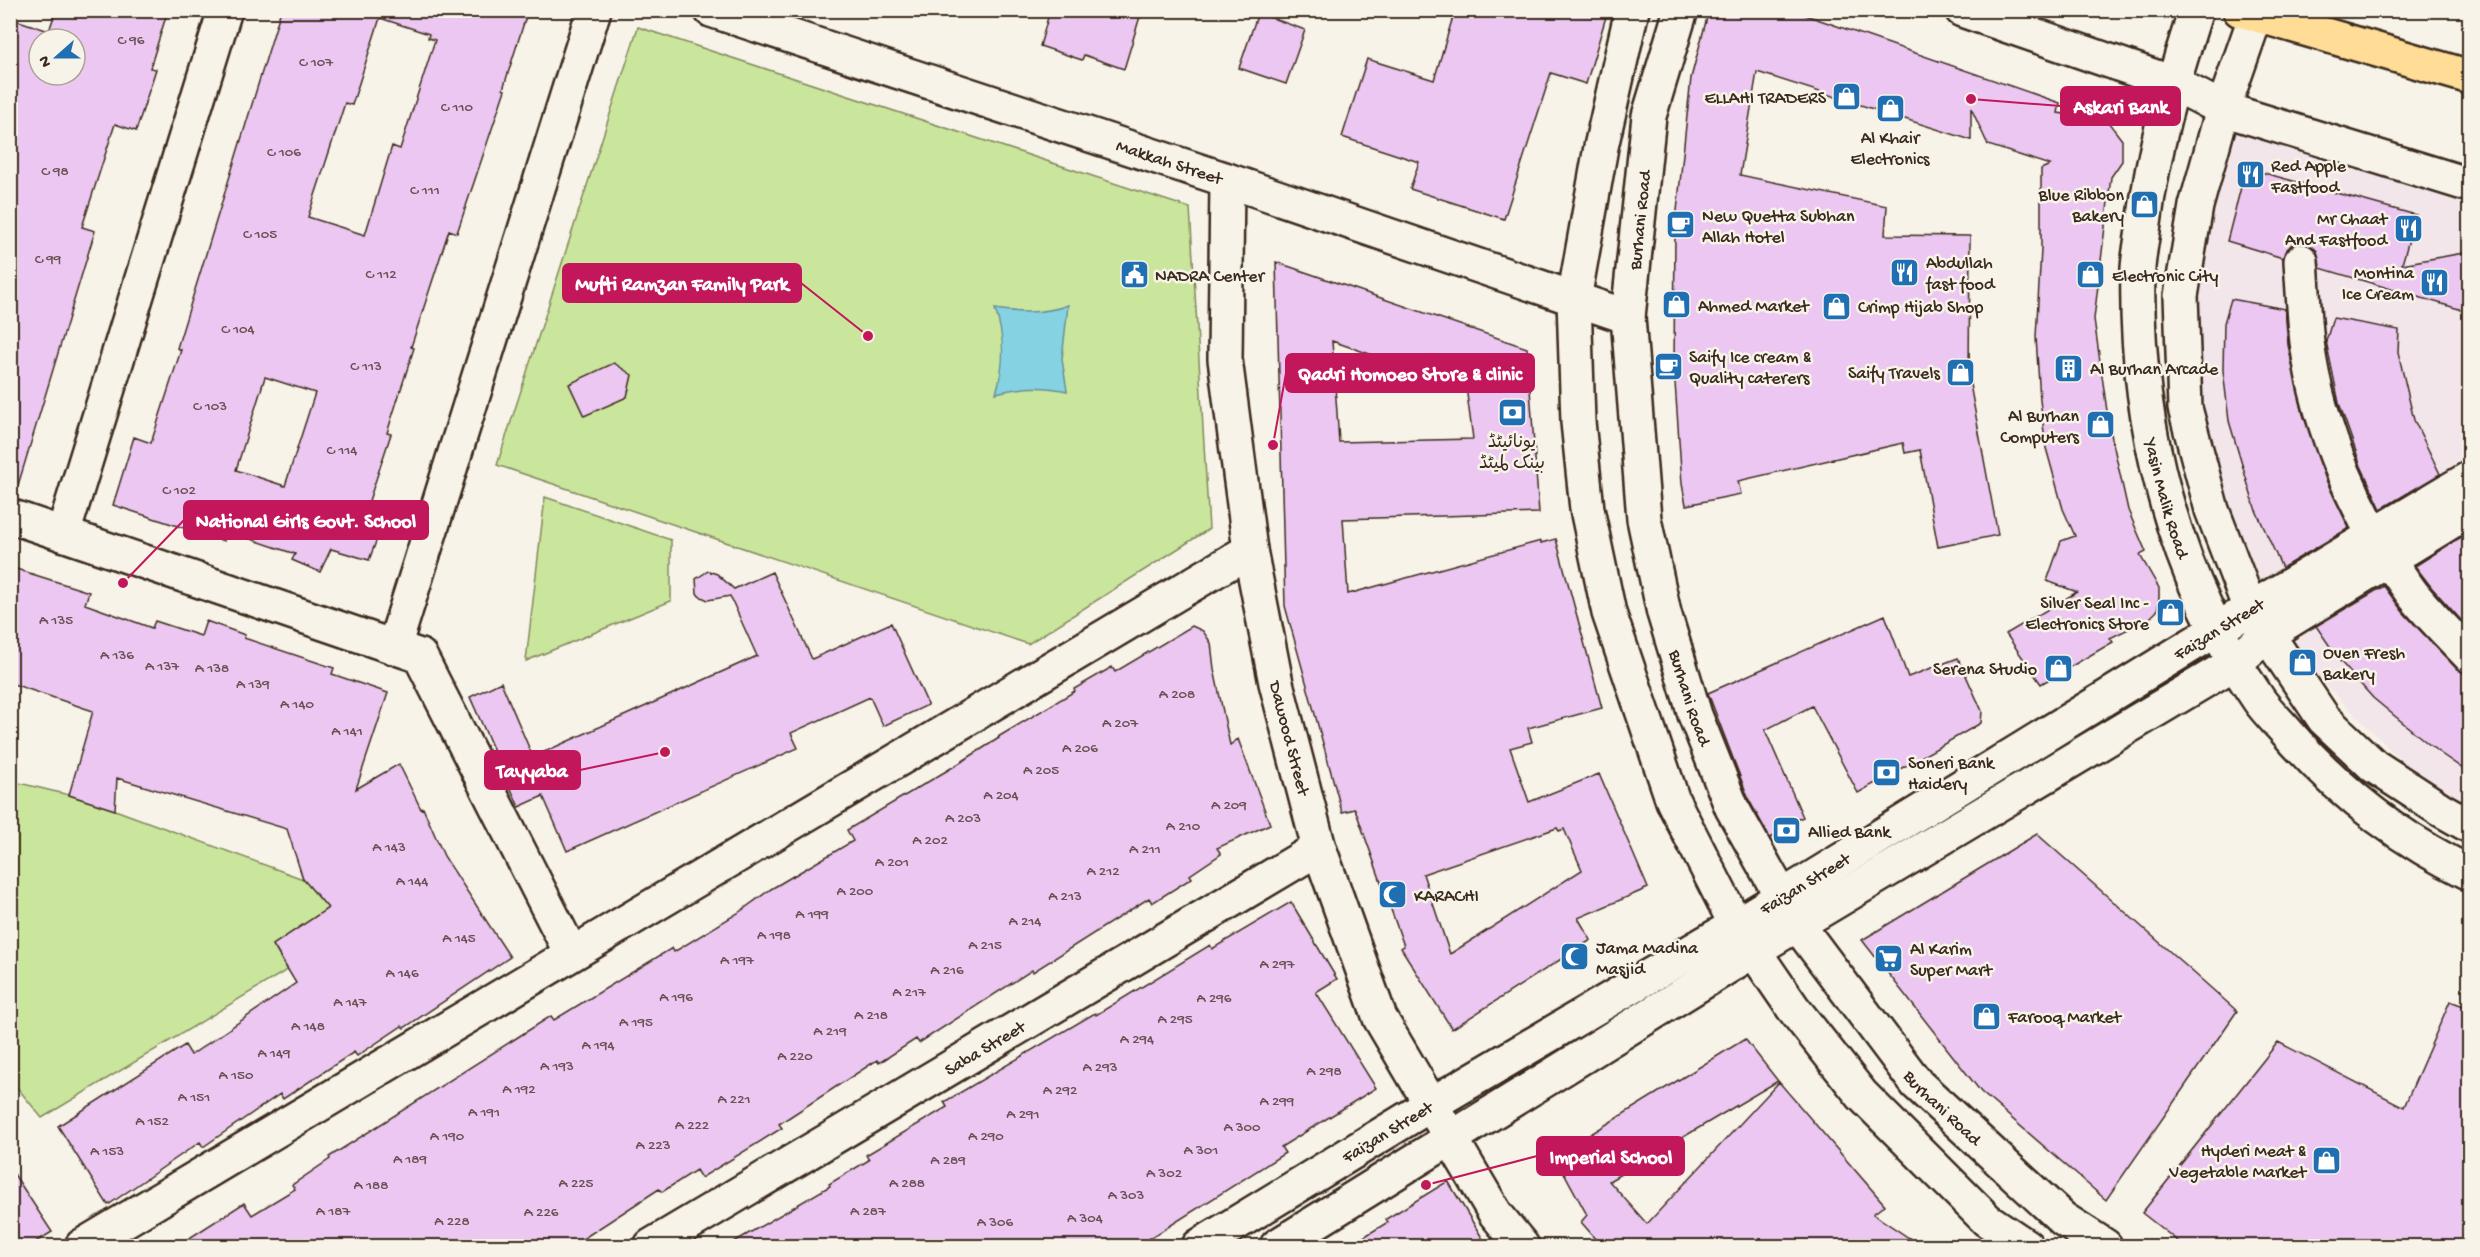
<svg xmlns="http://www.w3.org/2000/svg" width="2480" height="1257" font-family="'Gochi Hand','Playpen Sans Arabic',sans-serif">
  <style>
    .built { fill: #f3e6eb }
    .green { fill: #cae59c; stroke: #82885d; stroke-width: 1.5 }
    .water { fill: #85d2e3; stroke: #678f94; stroke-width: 1.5 }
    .building { fill: #ebc7f1; stroke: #3b2a1e; stroke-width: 1.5; fill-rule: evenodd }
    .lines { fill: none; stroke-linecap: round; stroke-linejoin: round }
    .minor-casing { stroke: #3b2a1e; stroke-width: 38 }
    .major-casing { stroke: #3b2a1e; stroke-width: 38 }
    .minor { stroke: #f7f3e8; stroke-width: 33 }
    .major { stroke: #ffdd96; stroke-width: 33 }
    .labels { text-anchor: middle; stroke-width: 5; stroke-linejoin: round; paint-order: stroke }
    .number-label { font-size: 15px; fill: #675153 }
    .poi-label { font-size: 18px; fill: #3b2a1e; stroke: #f7f3e8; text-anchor: start }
    .street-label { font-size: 18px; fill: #3b2a1e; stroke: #f7f3e8 }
    .leader { fill: none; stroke: #c2185b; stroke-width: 2 }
    .callout-dot { fill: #c2185b; stroke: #f7f3e8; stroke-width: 2 }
    .callout { fill: #c2185b; stroke: #c2185b; stroke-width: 2 }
    .callout-label { font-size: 20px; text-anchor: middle; font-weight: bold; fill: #fff }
  </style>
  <rect width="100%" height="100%" fill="#f7f3e8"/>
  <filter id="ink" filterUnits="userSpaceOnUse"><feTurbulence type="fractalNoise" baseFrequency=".0167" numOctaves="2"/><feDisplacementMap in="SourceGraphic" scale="12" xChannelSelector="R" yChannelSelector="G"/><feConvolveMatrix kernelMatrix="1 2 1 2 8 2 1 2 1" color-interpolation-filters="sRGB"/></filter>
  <g filter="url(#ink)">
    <path class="built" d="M2210 89 2469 170V808L2411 770 2302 662 2267 609 2210 461 2184 335Z"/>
    <path class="green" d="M638 27 1190 208 1209 529 1028 644 497 465Z
      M545 497 671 540V601L526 661Z
      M11 781 69 795 115 810 303 879 328 908 273 945 287 970 42 1118 11 1080Z"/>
    <path class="water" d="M1068 305 1062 359 1067 391C1041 385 1022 387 996 393 1005 364 1005 338 995 309 1019 313 1045 314 1068 305Z"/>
    <path class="building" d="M56 10H168L150 68 156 69 136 131 115 124 82 227 95 231 16 492 10 491V18L49 31ZM39 39H75V75H39Z
      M281 10H528L503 89 505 90 457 233 449 230 411 347 414 348 387 433 391 434 363 519 382 526 369 560 331 549 320 572 292 560 295 554 227 531 224 541 113 505 134 437 151 443 181 350 177 348ZM380 18 429 34 428 38 435 40 400 149 392 146 365 235 308 217 345 103 352 105ZM265 377 315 393 285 486 236 470Z
      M1050 10H1142L1124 69 1084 55 1082 60 1040 46Z
      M1455 10H1608L1586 84 1551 73 1504 219 1410 189 1419 162 1342 137 1367 59 1434 80Z
      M1709 10H1791L2060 103 2058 113 2099 119 2109 123 2122 140V161L2111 177 2094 319 2109 425 2128 510 2146 552 2140 555 2159 588V601L2157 611 2149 619 2110 638 2113 642 2041 684 2006 634 2077 592 2047 581 2061 541 2075 536 2063 509 2046 448 2040 400 2036 337 2041 250V169L2050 165 1988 145 1971 108V140L1757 72 1740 175 1887 206 1885 235 1970 236 1969 379 1998 535 1938 547 1920 450 1905 453 1903 443 1738 481 1741 494 1686 505 1682 484 1674 368 1675 230 1691 78Z
      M1258 13 1305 30 1286 84 1239 68Z
      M2246 168 2416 215 2402 264 2469 252V312L2320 268 2317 251 2309 244 2300 242 2291 245 2283 258 2227 241Z
      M1276 262 1527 348 1539 513 1343 519 1348 594 1541 541V543L1556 539 1602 708 1528 728 1532 742 1510 748 1529 802 1599 774 1648 888 1578 918 1591 940 1452 1029 1401 948 1404 946 1355 809 1342 812 1285 606ZM1332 341 1466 387 1473 439 1339 442ZM1557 828 1559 831 1564 829 1582 870 1450 954 1423 874Z
      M2231 299 2285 309 2288 345 2303 414 2326 480 2349 528 2282 568 2255 508 2229 421 2223 370 2224 323Z
      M2333 318 2399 330 2398 352 2414 420 2440 474 2381 509 2361 466 2339 403 2326 341Z
      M614 363 632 375 627 397 584 416 569 384Z
      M2469 532V629L2432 588 2415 566Z
      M10 567 89 592 85 604 152 628 155 621 201 636 206 621 245 635 244 638 334 668 332 674 388 693 356 789 399 764 421 809 423 808 444 856 510 957 404 1028 402 1026 357 1056 354 1052 283 1099 280 1094 203 1147 200 1142 108 1205 58 1126 185 1045 191 1055 296 983 273 945 328 908 303 879 287 829 117 778 115 810 69 795 93 711 10 683Z
      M708 571 717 574 734 589 772 572 812 659 891 623 928 705 883 726 870 697 791 733 798 748 567 851 543 796 519 807 470 697 501 682 533 757 757 656 730 596 708 600 699 596 697 593 696 579Z
      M2384 586 2403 612 2434 645 2457 669 2469 674V773L2437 751 2373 698 2340 661 2316 626Z
      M1885 615 1908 677 1958 658 1982 711 1981 723 1858 793 1812 706 1765 730 1803 817 1788 823 1791 829 1770 838 1749 800 1708 693Z
      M1192 626 1203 631 1211 643 1214 669 1230 745 1238 739 1270 824 1217 848 1221 854 1190 875 1192 878 1152 903 1149 898 1033 972 1032 970 919 1043 916 1039 879 1063 877 1060 779 1124 782 1128 701 1178 696 1170 662 1192 659 1189 572 1246H177L244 1203 252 1215 295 1189 292 1185 330 1159 329 1157 551 1016 554 1020 672 948 674 952 738 913 771 889 853 841 847 830 958 764 999 738 998 737 1075 691 1074 689 1112 667 1115 672Z
      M2037 834 2237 1011 2106 1200 1981 1092 1862 940Z
      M1291 902 1337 979 1316 992 1376 1088 1281 1147 1285 1153 1138 1246H727L830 1186 829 1184 869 1160 866 1155 947 1107 944 1102 1095 1013 1096 1015 1210 945 1212 949Z
      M2450 1001 2469 1008V1246H2184L2142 1213 2278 1042 2404 1107Z
      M1745 1039 1778 1081 1609 1181 1647 1224 1779 1082 1885 1205 1873 1214 1921 1246H1602L1581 1222 1587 1215 1555 1156Z
      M10 1168 52 1232 29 1246H10Z
      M1448 1181 1487 1246H1349L1388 1222 1386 1219Z"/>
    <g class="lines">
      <defs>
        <g id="minor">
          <path id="s1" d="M711 10 1227 180 1628 317"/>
          <path d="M1632 10 1601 147 1574 299 1578 422 1587 509 1609 613 1673 801 1736 925 1793 1008 1862 1095 1987 1220 2026 1246"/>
          <path id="s2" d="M1681 10 1649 116 1628 317 1644 519 1664 613 1695 715 1732 808 1797 924 1917 1084 2063 1219 2105 1246"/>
          <path d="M1962 10 2173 83 2223 109 2470 185"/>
          <path id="s3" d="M2196 10C2173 81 2153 150 2144 224 2142 238 2139 254 2138 268 2134 419 2172 575 2259 700 2266 710 2276 720 2285 730 2336 789 2399 839 2470 873"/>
          <path d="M2256 15 2223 109 2196 206 2181 296 2185 408 2212 510 2250 609 2324 719 2374 766 2440 809 2470 826"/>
          <path id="s4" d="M1227 180 1225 359 1250 550 1276 683 1319 848 1380 1018 1495 1213 1522 1246"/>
          <path d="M2301 261C2303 288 2304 315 2307 342 2318 429 2359 522 2411 592 2428 614 2450 635 2470 656"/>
          <path d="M10 516 420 656 571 953"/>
          <path d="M63 534 225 10"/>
          <path d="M394 647 594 10"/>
          <path d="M82 1246 1250 550"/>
          <path id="s5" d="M651 1246 1319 848"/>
          <path id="s6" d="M1199 1246 1430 1105 1736 925 2250 609 2470 478"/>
          <path d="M1277 1246 1753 951 2236 662 2268 634 2470 510"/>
        </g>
        <path id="major" d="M2240 10 2470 77"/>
      </defs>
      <use href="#minor" class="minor-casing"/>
      <use href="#major" class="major-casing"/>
      <use href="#minor" class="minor"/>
      <use href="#major" class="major"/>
    </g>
  </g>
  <defs>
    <symbol id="shop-square" viewBox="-11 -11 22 22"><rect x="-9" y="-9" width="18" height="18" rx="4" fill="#1f6fb2" stroke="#f7f3e8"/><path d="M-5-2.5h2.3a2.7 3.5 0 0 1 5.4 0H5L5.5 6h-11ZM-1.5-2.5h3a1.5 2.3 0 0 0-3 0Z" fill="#fff"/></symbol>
    <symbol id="restaurant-square" viewBox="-11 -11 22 22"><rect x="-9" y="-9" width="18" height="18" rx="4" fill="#1f6fb2" stroke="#f7f3e8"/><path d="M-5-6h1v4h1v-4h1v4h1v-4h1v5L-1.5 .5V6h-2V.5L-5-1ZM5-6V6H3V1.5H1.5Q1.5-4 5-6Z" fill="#fff"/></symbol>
    <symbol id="cafe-square" viewBox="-11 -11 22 22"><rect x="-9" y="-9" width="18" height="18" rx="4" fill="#1f6fb2" stroke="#f7f3e8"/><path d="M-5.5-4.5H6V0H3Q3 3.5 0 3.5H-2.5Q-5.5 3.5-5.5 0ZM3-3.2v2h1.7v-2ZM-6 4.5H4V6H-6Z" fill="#fff"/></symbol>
    <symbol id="civic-square" viewBox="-11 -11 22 22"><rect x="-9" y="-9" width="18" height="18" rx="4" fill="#1f6fb2" stroke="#f7f3e8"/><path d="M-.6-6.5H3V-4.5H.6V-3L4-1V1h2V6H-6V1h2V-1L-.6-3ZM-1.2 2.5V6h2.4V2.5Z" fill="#fff"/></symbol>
    <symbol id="building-square" viewBox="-11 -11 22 22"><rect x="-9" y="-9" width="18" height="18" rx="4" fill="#1f6fb2" stroke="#f7f3e8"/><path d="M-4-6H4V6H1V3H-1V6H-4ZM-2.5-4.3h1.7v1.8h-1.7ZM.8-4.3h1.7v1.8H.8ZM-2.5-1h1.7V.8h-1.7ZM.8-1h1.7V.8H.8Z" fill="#fff"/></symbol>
    <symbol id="bank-square" viewBox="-11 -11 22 22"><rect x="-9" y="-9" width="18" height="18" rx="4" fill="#1f6fb2" stroke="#f7f3e8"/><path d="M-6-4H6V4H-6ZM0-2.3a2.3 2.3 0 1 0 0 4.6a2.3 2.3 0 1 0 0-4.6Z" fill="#fff"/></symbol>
    <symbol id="mosque-square" viewBox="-11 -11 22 22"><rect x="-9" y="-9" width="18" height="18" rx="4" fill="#1f6fb2" stroke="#f7f3e8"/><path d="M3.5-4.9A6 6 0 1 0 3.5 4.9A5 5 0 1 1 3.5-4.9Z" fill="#fff"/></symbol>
    <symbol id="supermarket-square" viewBox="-11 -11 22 22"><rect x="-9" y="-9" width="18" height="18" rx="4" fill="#1f6fb2" stroke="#f7f3e8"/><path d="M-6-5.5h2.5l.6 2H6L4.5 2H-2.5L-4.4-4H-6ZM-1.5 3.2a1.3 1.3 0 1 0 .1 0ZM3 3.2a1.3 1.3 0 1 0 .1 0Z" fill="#fff"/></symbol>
  </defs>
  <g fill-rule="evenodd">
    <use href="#shop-square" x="1830" y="80" width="33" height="33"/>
    <use href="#shop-square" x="1874" y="92" width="33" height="33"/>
    <use href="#restaurant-square" x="2234" y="158" width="33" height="33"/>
    <use href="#shop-square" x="2128" y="188" width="33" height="33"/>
    <use href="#cafe-square" x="1664" y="208" width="33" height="33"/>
    <use href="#restaurant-square" x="2392" y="212" width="33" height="33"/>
    <use href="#restaurant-square" x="1888" y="256" width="33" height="33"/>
    <use href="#civic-square" x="1118" y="258" width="33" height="33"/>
    <use href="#shop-square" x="2074" y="258" width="33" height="33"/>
    <use href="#restaurant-square" x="2418" y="266" width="33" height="33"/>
    <use href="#shop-square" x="1660" y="288" width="33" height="33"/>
    <use href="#shop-square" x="1820" y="290" width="33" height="33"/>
    <use href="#cafe-square" x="1652" y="350" width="33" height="33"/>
    <use href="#building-square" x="2052" y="352" width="33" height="33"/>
    <use href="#shop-square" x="1944" y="356" width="33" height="33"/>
    <use href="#bank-square" x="1496" y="396" width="33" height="33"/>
    <use href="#shop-square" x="2084" y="408" width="33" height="33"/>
    <use href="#shop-square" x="2154" y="596" width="33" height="33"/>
    <use href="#shop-square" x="2286" y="646" width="33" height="33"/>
    <use href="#shop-square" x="2042" y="652" width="33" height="33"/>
    <use href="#bank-square" x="1870" y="756" width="33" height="33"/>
    <use href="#bank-square" x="1770" y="814" width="33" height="33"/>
    <use href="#mosque-square" x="1376" y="878" width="33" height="33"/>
    <use href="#mosque-square" x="1558" y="940" width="33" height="33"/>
    <use href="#supermarket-square" x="1872" y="942" width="33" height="33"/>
    <use href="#shop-square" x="1970" y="1000" width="33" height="33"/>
    <use href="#shop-square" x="2310" y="1144" width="33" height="33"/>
  </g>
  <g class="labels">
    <g class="number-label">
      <text x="131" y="44">C 96</text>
      <text x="316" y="66">C 107</text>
      <text x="457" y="111">C 110</text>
      <text x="284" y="156">C 106</text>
      <text x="55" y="175">C 98</text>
      <text x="425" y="194">C 111</text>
      <text x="260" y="238">C 105</text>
      <text x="48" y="263">C 99</text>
      <text x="381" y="278">C 112</text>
      <text x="238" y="333">C 104</text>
      <text x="366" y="370">C 113</text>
      <text x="210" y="410">C 103</text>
      <text x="342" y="454">C 114</text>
      <text x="179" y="494">C 102</text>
      <text x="56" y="624">A 135</text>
      <text x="117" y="659">A 136</text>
      <text x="162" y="670">A 137</text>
      <text x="212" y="672">A 138</text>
      <text x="253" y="688">A 139</text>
      <text x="1177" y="698">A 208</text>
      <text x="297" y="708">A 140</text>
      <text x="1120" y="727">A 207</text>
      <text x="347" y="735">A 141</text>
      <text x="1080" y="752">A 206</text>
      <text x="1041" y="774">A 205</text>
      <text x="1001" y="799">A 204</text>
      <text x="1229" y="809">A 209</text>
      <text x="963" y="822">A 203</text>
      <text x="1183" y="830">A 210</text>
      <text x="930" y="844">A 202</text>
      <text x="389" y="851">A 143</text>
      <text x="1145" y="853">A 211</text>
      <text x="892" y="866">A 201</text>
      <text x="1103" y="875">A 212</text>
      <text x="412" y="885">A 144</text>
      <text x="855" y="895">A 200</text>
      <text x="1065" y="900">A 213</text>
      <text x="812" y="918">A 199</text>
      <text x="1025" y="925">A 214</text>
      <text x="774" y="939">A 198</text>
      <text x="459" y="942">A 145</text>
      <text x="985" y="949">A 215</text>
      <text x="737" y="964">A 197</text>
      <text x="1277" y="968">A 297</text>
      <text x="947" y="974">A 216</text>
      <text x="402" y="977">A 146</text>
      <text x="909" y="996">A 217</text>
      <text x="676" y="1001">A 196</text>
      <text x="1214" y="1002">A 296</text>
      <text x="350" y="1006">A 147</text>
      <text x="871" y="1019">A 218</text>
      <text x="1175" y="1023">A 295</text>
      <text x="636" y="1026">A 195</text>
      <text x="308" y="1030">A 148</text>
      <text x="830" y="1035">A 219</text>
      <text x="1137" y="1043">A 294</text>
      <text x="598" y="1049">A 194</text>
      <text x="274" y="1057">A 149</text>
      <text x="795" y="1060">A 220</text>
      <text x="557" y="1070">A 193</text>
      <text x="1100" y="1071">A 293</text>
      <text x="1324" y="1075">A 298</text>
      <text x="236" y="1079">A 150</text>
      <text x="519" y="1093">A 192</text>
      <text x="1060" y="1094">A 292</text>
      <text x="194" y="1101">A 151</text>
      <text x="734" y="1103">A 221</text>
      <text x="1277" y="1105">A 299</text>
      <text x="484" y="1116">A 191</text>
      <text x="1023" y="1118">A 291</text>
      <text x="152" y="1125">A 152</text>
      <text x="692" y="1129">A 222</text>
      <text x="1242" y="1131">A 300</text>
      <text x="447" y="1140">A 190</text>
      <text x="986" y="1140">A 290</text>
      <text x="653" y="1149">A 223</text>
      <text x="1201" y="1154">A 301</text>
      <text x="107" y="1155">A 153</text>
      <text x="410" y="1163">A 189</text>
      <text x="948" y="1164">A 289</text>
      <text x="1164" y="1177">A 302</text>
      <text x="576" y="1187">A 225</text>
      <text x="907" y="1187">A 288</text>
      <text x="371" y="1189">A 188</text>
      <text x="1126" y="1199">A 303</text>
      <text x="333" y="1215">A 187</text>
      <text x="868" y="1215">A 287</text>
      <text x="541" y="1216">A 226</text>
      <text x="1085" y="1222">A 304</text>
      <text x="452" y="1225">A 228</text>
      <text x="995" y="1226">A 306</text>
    </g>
    <g class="poi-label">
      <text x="1826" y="103" text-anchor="end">ELLAHI TRADERS</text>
      <text x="1890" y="143" text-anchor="middle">Al Khair<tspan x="1890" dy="21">Electronics</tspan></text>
      <text x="2271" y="171">Red Apple<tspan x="2271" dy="21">Fastfood</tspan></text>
      <text x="2124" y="200" text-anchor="end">Blue Ribbon<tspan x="2124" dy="21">Bakery</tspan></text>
      <text x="1702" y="221">New Quetta Subhan<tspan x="1702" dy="21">Allah Hotel</tspan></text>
      <text x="2387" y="224" text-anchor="end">Mr Chaat<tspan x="2387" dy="21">And Fastfood</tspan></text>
      <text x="1926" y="268">Abdullah<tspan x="1926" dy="21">fast food</tspan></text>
      <text x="2414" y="278" text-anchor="end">Montina<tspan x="2414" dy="21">Ice Cream</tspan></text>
      <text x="1155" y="281">NADRA Center</text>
      <text x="2112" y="281">Electronic City</text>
      <text x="1698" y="311">Ahmed Market</text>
      <text x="1858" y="312">Crimp Hijab Shop</text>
      <text x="1689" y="362">Saify Ice cream &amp;<tspan x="1689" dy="21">Quality caterers</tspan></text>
      <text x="2090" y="374">Al Burhan Arcade</text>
      <text x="1940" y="378" text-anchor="end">Saify Travels</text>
      <text x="2079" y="421" text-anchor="end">Al Burhan<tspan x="2079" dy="21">Computers</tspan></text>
      <text x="1512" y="447" text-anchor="middle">یونائیٹڈ<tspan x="1512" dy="21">بینک لمیٹڈ</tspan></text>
      <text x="2149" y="608" text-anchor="end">Silver Seal Inc -<tspan x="2149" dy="21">Electronics Store</tspan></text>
      <text x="2323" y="658">Oven Fresh<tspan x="2323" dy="21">Bakery</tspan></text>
      <text x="2037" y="674" text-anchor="end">Serena Studio</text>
      <text x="1908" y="768">Soneri Bank<tspan x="1908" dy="21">Haidery</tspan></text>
      <text x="1808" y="837">Allied Bank</text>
      <text x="1414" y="901">KARACHI</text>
      <text x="1596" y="953">Jama Madina<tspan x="1596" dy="21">Masjid</tspan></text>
      <text x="1910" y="954">Al Karim<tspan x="1910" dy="21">Super Mart</tspan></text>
      <text x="2008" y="1022">Farooq Market</text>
      <text x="2306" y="1156" text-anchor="end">Hyderi Meat &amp;<tspan x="2306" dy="21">Vegetable Market</tspan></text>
    </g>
    <g class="street-label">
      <text dy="6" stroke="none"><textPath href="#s1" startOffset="483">Makkah Street</textPath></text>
      <text transform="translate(1639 220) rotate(-84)" y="6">Burhani Road</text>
      <text dy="6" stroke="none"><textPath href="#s3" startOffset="498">Yasin Malik Road</textPath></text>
      <text dy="6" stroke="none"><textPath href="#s6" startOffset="1192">Faizan Street</textPath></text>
      <text dy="6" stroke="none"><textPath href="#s2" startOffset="700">Burhani Road</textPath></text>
      <text dy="6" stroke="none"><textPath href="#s4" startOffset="564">Dawood Street</textPath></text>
      <text dy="6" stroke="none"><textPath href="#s6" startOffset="706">Faizan Street</textPath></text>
      <text dy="6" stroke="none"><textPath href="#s5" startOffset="388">Saba Street</textPath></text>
      <text dy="6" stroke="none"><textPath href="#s2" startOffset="1186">Burhani Road</textPath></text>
      <text dy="6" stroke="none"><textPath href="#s6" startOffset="220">Faizan Street</textPath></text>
    </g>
  </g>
  <path class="leader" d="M1971 99L2061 106M868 336L801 283M1273 445L1286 373M123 583L184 520M665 752L580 770M1426 1185L1537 1156"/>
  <g class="callout-dot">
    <circle cx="1971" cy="99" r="6"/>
    <circle cx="868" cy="336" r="6"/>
    <circle cx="1273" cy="445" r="6"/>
    <circle cx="123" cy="583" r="6"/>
    <circle cx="665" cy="752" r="6"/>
    <circle cx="1426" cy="1185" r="6"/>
  </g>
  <g class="callout">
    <rect x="2061" y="87" width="119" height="38" rx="6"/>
    <rect x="563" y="264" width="238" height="38" rx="6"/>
    <rect x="1286" y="354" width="248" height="38" rx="6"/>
    <rect x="184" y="501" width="244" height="38" rx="6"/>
    <rect x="485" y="751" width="95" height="38" rx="6"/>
    <rect x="1537" y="1137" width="147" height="38" rx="6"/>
  </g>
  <g class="callout-label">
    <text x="2121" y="113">Askari Bank</text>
    <text x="682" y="290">Mufti Ramzan Family Park</text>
    <text x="1410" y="380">Qadri Homoeo Store &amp; clinic</text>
    <text x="306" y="527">National Girls Govt. School</text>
    <text x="532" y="777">Tayyaba</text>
    <text x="1611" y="1163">Imperial School</text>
  </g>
  <rect width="2480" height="1257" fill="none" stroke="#f7f3e8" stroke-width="36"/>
  <rect x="18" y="18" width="2444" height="1221" fill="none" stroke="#3b2a1e" stroke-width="2" filter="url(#ink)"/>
  <g transform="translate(57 57) rotate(249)"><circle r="28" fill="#f7f3e8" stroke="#aca397" stroke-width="1.5"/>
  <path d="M0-4.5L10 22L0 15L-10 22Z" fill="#1f6fb2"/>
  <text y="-9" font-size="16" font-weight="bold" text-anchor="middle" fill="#3b2a1e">N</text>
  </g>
</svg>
